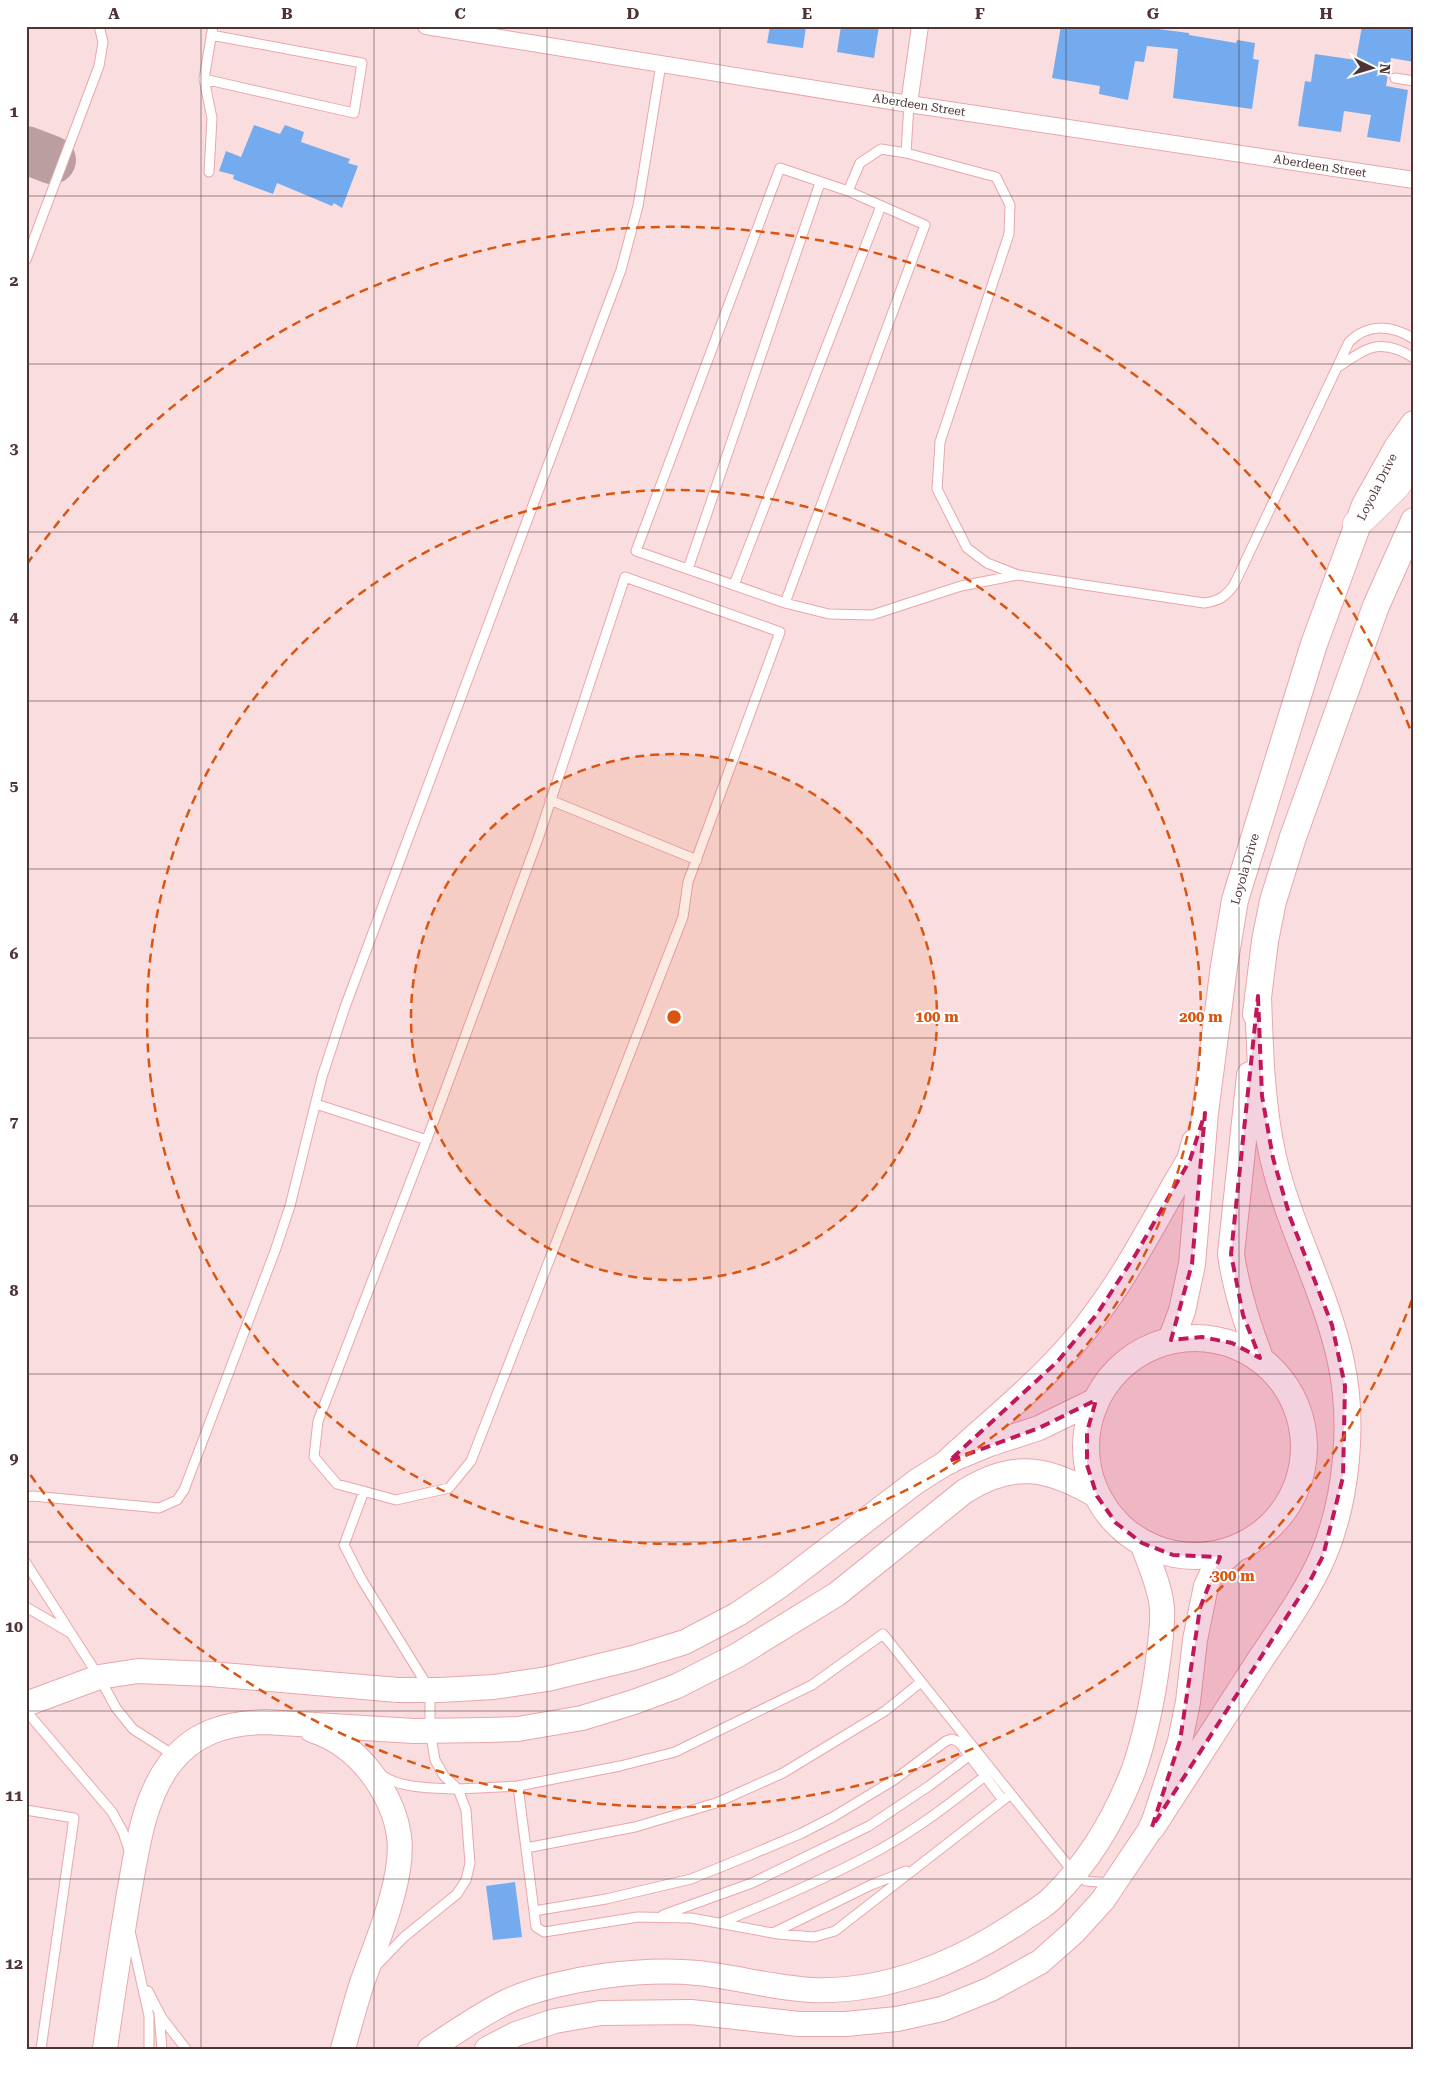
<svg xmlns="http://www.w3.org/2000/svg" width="1440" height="2075" font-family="'Roboto Serif',serif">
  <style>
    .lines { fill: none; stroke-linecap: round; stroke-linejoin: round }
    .taxiway { stroke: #ba9ea0; stroke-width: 48 }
    .building { fill: #74aaee }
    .service-casing { stroke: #e8a7ac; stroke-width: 11 }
    .minor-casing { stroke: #e8a7ac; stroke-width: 18 }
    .secondary-casing { stroke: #e8a7ac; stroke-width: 26 }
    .primary-casing { stroke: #e8a7ac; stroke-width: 28 }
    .motorway-casing { stroke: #e8a7ac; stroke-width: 29 }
    .service { stroke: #fff; stroke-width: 9 }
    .minor { stroke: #fff; stroke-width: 16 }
    .secondary { stroke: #fff; stroke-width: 24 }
    .primary { stroke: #fff; stroke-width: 26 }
    .motorway { stroke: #fff; stroke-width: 28 }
    .marked { fill: #c2185b; fill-opacity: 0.2; stroke: #c2185b; stroke-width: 4; stroke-dasharray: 10 6; stroke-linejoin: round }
    .grid { fill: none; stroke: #4f3436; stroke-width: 1; stroke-opacity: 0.55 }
    .ring { fill: none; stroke: #d95510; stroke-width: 2.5; stroke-dasharray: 9 6 }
    .labels { text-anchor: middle; stroke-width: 4; stroke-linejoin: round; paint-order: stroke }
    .street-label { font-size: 12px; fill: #4f3436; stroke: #fff }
    .centre { fill: #d95510; stroke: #fff; stroke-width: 2.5 }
    .ring-label { font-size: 15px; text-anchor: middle; font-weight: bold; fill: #d95510; stroke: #fff; stroke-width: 4; stroke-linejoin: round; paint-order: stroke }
    .neatline { fill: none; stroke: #4f3436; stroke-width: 2 }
    .grid-label { font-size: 16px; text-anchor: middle; font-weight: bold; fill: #4f3436 }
  </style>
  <rect width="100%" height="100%" fill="#fadedf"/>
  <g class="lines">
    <path class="taxiway" d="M26 150 52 160"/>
  </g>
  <path class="building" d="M770 26H806L803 48 767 43Z
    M841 26H879L874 58 837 52Z
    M1061 26H1150V28L1189 33V35L1236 43 1237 40 1255 43 1253 59 1259 60 1252 109 1173 98 1178 49 1147 46 1144 62 1135 61 1128 100 1099 94 1100 86 1052 78Z
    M1362 26H1414V62L1391 58 1386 86 1408 90 1400 142 1367 137 1371 115 1344 111 1341 132 1298 126 1305 81 1311 82 1315 54 1356 60Z
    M254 125 280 134 285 125 304 132 301 142 350 159 348 163 358 166 342 208 334 203 332 206 277 183 273 194 233 179 234 175 219 171 226 151 241 157Z
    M515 1882 522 1937 493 1940 486 1886Z"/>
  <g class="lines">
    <defs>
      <path id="service" d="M211 35 362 63 354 113 204 79 213 26
        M1395 78 1414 81
        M204 79 212 118 209 172
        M906 153 909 104
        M848 191 860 163 881 149 906 153 996 177 1010 205 1009 234 940 442 937 489 967 548 987 563 1018 575 1204 603C1219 601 1225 597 1234 585L1349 342C1368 323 1392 325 1414 339
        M26 260 99 66 103 42 99 26
        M1338 367C1368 347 1381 337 1414 358
        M688 569 820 183
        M625 577 780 632 688 882 683 917 471 1461 449 1488 396 1500 337 1484 314 1457 318 1421 435 1118 539 836Z
        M734 585 881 206
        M785 603 925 225 848 191 780 168 636 551 785 603 829 614 872 615 961 586 1018 575
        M550 800 697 860
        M316 1104 427 1140
        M364 1491 344 1545 362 1580 430 1690V1731L435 1760 444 1776 458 1789 518 1786 620 1766 675 1752 812 1685 883 1634 1074 1873 1086 1881 1111 1883
        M26 1497 33 1496 159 1508 177 1500 184 1490 275 1251 290 1206 322 1077 345 1007 621 270 638 206 661 64
        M26 1563 99 1677 116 1708 133 1729 175 1756
        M26 1607 69 1632
        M26 1711 112 1812 123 1832 130 1853
        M518 1786 536 1927 544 1932 638 1917 691 1918 778 1934 814 1937 835 1931 1011 1794
        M26 1810 74 1818 41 2049
        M526 1848 635 1827 716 1803 783 1773 885 1711 921 1682
        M534 1911 606 1899 691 1879 748 1856 800 1834 833 1817 894 1780 946 1741 952 1739 959 1742 1003 1800
        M663 1915 752 1883 869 1826 929 1786 969 1756
        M720 1923C774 1901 828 1878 879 1850 917 1829 951 1803 985 1776
        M773 1933 871 1885 906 1871
        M131 1935 149 2016V2049
        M378 1964 404 1937 457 1894 466 1880 470 1863 468 1838 466 1810 458 1789C434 1788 403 1789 383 1776
        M148 1991 162 2018 186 2049
        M159 2014 162 2049"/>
      <path id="minor" d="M426 26 909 104 1414 180
        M909 104 920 26"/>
      <path id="secondary" d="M26 1704 99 1677 138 1671 210 1674 398 1690H440L494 1687 547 1679 633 1658 685 1642 738 1614 781 1585 917 1481 949 1461 990 1444 1039 1428 1096 1400
        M312 1730C337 1738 357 1754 372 1774 386 1793 396 1813 399 1836 405 1878 376 1944 362 1983 355 2005 349 2027 343 2049
        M105 2049C112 1999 120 1948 128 1899 136 1856 142 1801 169 1765 193 1732 227 1723 265 1722L414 1731 487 1730 518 1729 582 1718 634 1702 677 1686 736 1656 837 1594 965 1491C1015 1460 1049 1468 1097 1496
        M430 2049C455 2032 480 2015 506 2002 532 1989 574 1980 603 1976 633 1972 667 1970 698 1973 736 1977 774 1988 812 1990 888 1993 962 1961 1023 1919 1033 1912 1045 1906 1053 1897 1089 1862 1116 1816 1134 1769 1146 1734 1153 1698 1158 1661 1160 1644 1163 1626 1162 1609 1161 1589 1149 1562 1142 1543
        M487 2049 516 2034 555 2021 601 2013 691 2012 799 2024H846L897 2019 942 2009 991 1989 1040 1962 1074 1932 1103 1900 1152 1827 1180 1741 1188 1702 1195 1640 1206 1586 1214 1569 1237 1548"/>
      <path id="primary" d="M1256 1014 1265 941 1273 901 1293 837 1376 606 1414 521
        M1250 1075 1231 1254C1236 1290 1247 1324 1260 1358
        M1086 1447a109 109 0 1 1 218 0a109 109 0 1 1-218 0Z
        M1171 1340 1182 1311 1192 1264 1205 1113 1224 966 1235 900 1314 644 1365 505 1397 448 1414 424
        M949 1461C1000 1414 1057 1370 1097 1313 1133 1265 1159 1211 1190 1160L1195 1142
        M1152 1827C1188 1771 1224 1716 1260 1660 1281 1629 1308 1591 1323 1556 1347 1499 1354 1422 1341 1362 1326 1291 1289 1227 1273 1157 1261 1104 1260 1050 1258 996"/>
      <path id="motorway" d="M1357 524 1395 487 1414 461"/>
    </defs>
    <use href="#service" class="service-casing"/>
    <use href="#minor" class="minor-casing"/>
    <use href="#secondary" class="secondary-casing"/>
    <use href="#primary" class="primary-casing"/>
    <use href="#motorway" class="motorway-casing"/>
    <use href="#service" class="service"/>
    <use href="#minor" class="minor"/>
    <use href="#secondary" class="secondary"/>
    <use href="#primary" class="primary"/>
    <use href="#motorway" class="motorway"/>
  </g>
  <path class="marked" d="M1258 996 1262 1096 1273 1158 1290 1217 1332 1325 1345 1386 1343 1477 1323 1556 1311 1579 1152 1827 1180 1741 1200 1608 1220 1557 1173 1555 1142 1543 1116 1523 1097 1496 1087 1465V1432L1096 1400 1039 1428 949 1461 1057 1362 1097 1314 1136 1254 1190 1160 1205 1113 1192 1264 1171 1340 1202 1337 1232 1343 1260 1358 1243 1315 1231 1254Z"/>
  <path class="grid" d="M201 26V2049M374 26V2049M547 26V2049M720 26V2049M893 26V2049M1066 26V2049M1239 26V2049M26 196H1414M26 364H1414M26 532H1414M26 701H1414M26 869H1414M26 1038H1414M26 1206H1414M26 1374H1414M26 1542H1414M26 1711H1414M26 1879H1414"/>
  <circle cx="674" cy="1017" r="263" fill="#d95510" fill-opacity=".12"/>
  <g class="ring">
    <circle cx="674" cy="1017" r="263"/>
    <circle cx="674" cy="1017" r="527"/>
    <path d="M1412 1300A790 790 0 0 1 27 1470M27 564A790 790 0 0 1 1412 734"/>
  </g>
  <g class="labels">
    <g class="street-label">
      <text transform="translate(919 105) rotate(9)" y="4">Aberdeen Street</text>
      <text transform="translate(1320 166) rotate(9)" y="4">Aberdeen Street</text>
      <text transform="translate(1377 487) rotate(-63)" y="4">Loyola Drive</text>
      <text transform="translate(1245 869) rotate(-74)" y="4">Loyola Drive</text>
    </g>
  </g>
  <circle cx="674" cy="1017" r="8" class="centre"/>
  <g class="ring-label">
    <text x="937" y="1022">100 m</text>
    <text x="1201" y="1022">200 m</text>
    <text x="1233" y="1581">300 m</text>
  </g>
  <rect width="1440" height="2075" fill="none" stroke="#ffffff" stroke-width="55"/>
  <g transform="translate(1372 68) rotate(95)" stroke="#ffffff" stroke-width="4" paint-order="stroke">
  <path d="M0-4L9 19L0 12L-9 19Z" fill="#4f3436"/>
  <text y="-8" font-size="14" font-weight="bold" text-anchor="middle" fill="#4f3436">N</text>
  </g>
  <rect x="28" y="28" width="1384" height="2020" class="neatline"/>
  <g class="grid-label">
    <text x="114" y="19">A</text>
    <text x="287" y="19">B</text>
    <text x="460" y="19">C</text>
    <text x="633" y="19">D</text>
    <text x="807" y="19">E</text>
    <text x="980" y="19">F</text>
    <text x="1153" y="19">G</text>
    <text x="1326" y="19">H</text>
    <text x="14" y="117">1</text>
    <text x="14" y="286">2</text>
    <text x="14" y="454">3</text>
    <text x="14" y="622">4</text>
    <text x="14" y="791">5</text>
    <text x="14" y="959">6</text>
    <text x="14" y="1127">7</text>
    <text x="14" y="1296">8</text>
    <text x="14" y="1464">9</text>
    <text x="14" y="1632">10</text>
    <text x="14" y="1801">11</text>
    <text x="14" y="1969">12</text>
  </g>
</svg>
